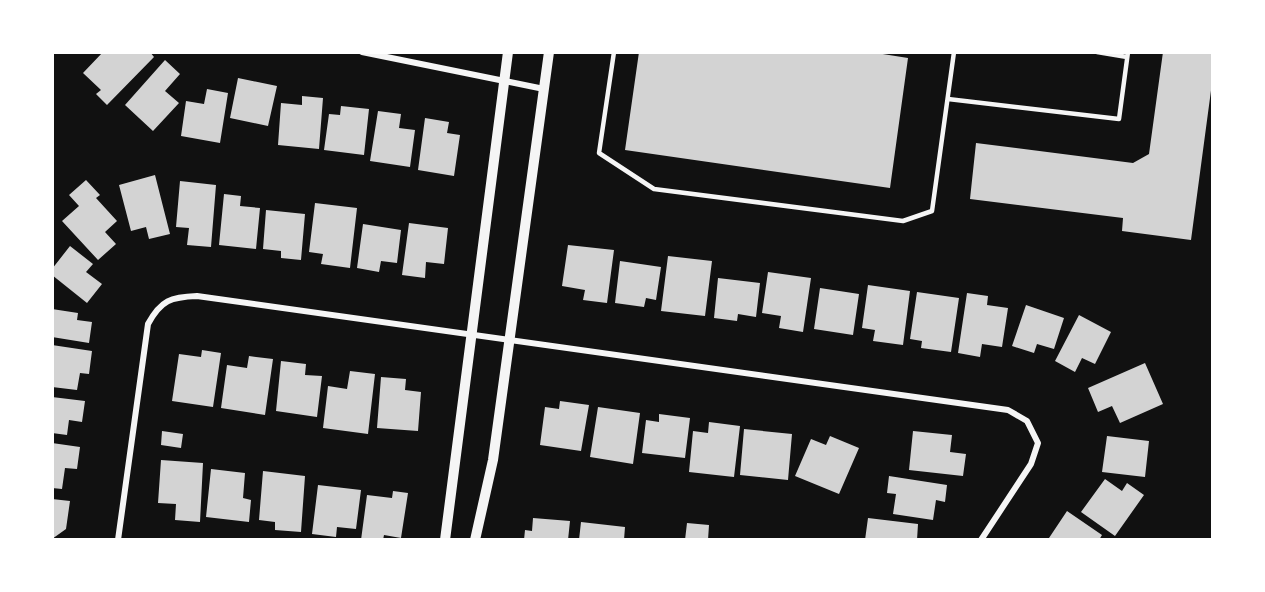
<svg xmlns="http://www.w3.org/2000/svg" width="1265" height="592" font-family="'Varela Round',sans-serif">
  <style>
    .building { fill: #d3d3d3 }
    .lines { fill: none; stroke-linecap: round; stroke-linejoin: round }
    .service { stroke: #f5f5f5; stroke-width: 4.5 }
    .minor { stroke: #f5f5f5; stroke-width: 6 }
    .tertiary { stroke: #f5f5f5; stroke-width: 10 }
  </style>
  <rect width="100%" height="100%" fill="#111"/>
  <path class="building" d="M103 52H150L154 57 107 105 96 94 101 90 83 73Z
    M639 52H870L908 58 890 188 625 150Z
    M1163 52H1212V83L1191 240 1122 231 1123 218 970 199 976 143 1133 163 1149 154Z
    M165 60 180 74 165 91 179 103 153 131 125 105Z
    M238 78 277 86 268 126 230 118Z
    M207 89 228 93 220 143 181 136 186 101 204 104Z
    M302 96 323 98 319 149 278 145 281 103 302 105Z
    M341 106 369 109 364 155 324 150 329 114 340 115Z
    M378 111 401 114 399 128 415 130 410 167 370 161Z
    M425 118 449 122 447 133 460 135 454 176 418 170Z
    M155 175 170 234 149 239 146 227 131 231 119 185Z
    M86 180 100 195 96 198 117 221 105 232 116 244 98 260 62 221 79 206 69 195Z
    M180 181 216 185 211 247 187 245 189 228 176 227Z
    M224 194 241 196 240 206 260 208 256 249 219 245Z
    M315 203 357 208 350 268 321 264 323 254 309 252Z
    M266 210 305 214 301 260 281 258V251L263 249Z
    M409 223 448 228 444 264 426 262 425 278 402 275Z
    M363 224 401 230 397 263 381 261 379 272 357 268Z
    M568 245 614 250 607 303 583 300 585 290 562 286Z
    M70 246 93 264 86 272 102 284 87 303 52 275V269Z
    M668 256 712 261 705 316 661 311Z
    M620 261 661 267 656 300 646 298 644 307 615 303Z
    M768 272 811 278 803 332 779 328 781 316 762 313Z
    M718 278 760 283 756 317 738 314 737 321 714 318Z
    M868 285 910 291 903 345 873 341 875 330 862 328Z
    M820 288 859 294 853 335 814 329Z
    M917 292 959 298 951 352 921 348 922 341 910 339Z
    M967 293 988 296 987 305 1008 308 1002 347 982 344 980 357 958 353Z
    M1026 305 1064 318 1054 349 1037 344 1034 353 1012 346Z
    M52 309 78 313 77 320 92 322 89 343 52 337Z
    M1079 315 1111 332 1095 364 1082 358 1075 372 1055 361Z
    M52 345 92 351 89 374 80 373 77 390 52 387Z
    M202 350 221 353 213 407 172 401 179 354 201 357Z
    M249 356 273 359 265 415 221 408 227 365 247 368Z
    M281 361 306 364 305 375 322 376 317 417 276 411Z
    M1145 363 1163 404 1120 423 1112 406 1098 412 1088 388Z
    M350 371 375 374 368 434 323 428 328 386 347 389Z
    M381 377 406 379 405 390 421 392 418 431 377 428Z
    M52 397 85 401 82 422 69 420 67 435 52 433Z
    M560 401 589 405 581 451 540 445 545 407 559 409Z
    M598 407 640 413 633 464 590 457Z
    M659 414 690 418 685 458 642 453 646 420 659 422Z
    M709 422 740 426 734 477 689 472 693 431 708 433Z
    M744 429 792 434 788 480 740 475Z
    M162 431 183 434 181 448 161 445Z
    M913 431 952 435 950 452 966 454 963 476 909 470Z
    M830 436 859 448 839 494 795 476 811 439 826 445Z
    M1107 436 1149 441 1145 477 1102 472Z
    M52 443 80 447 77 469 65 468 62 489 52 488Z
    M161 460 203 463 200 522 175 520 176 504 158 503Z
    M211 469 245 473 243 498 251 500 249 522 206 517Z
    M263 471 305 476 301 532 275 530V522L259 520Z
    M889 476 947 485 945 502 936 500 933 520 893 514 896 494 887 493Z
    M1105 479 1122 491 1127 483 1144 495 1115 536 1081 512Z
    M318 485 361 490 356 529 337 527 336 537 312 534Z
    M393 491 408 493 401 538 384 535 383 540H361L367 495 392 498Z
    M52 499 70 501 66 529 52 539Z
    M1067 511 1102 535 1099 540 1049 538Z
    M533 518 570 521 568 540H524L525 530 532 531Z
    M868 518 918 524 917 540H865Z
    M581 522 625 527 624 540H579Z
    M687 523 709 525 708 540H685Z"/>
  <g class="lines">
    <path class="service" d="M614 52 599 153 654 189 903 221 932 211 954 52
      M1097 52 1127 57
      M948 99 1119 119 1128 52"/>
    <path class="minor" d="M362 52 544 89
      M118 540 148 324C161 300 171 297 197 296L1008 410 1027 421 1038 443 1031 464 981 540"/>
    <path class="tertiary" d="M445 540 508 52
      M475 540 493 460 549 52"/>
  </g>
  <rect width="1265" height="592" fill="none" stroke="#ffffff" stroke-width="108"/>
</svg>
